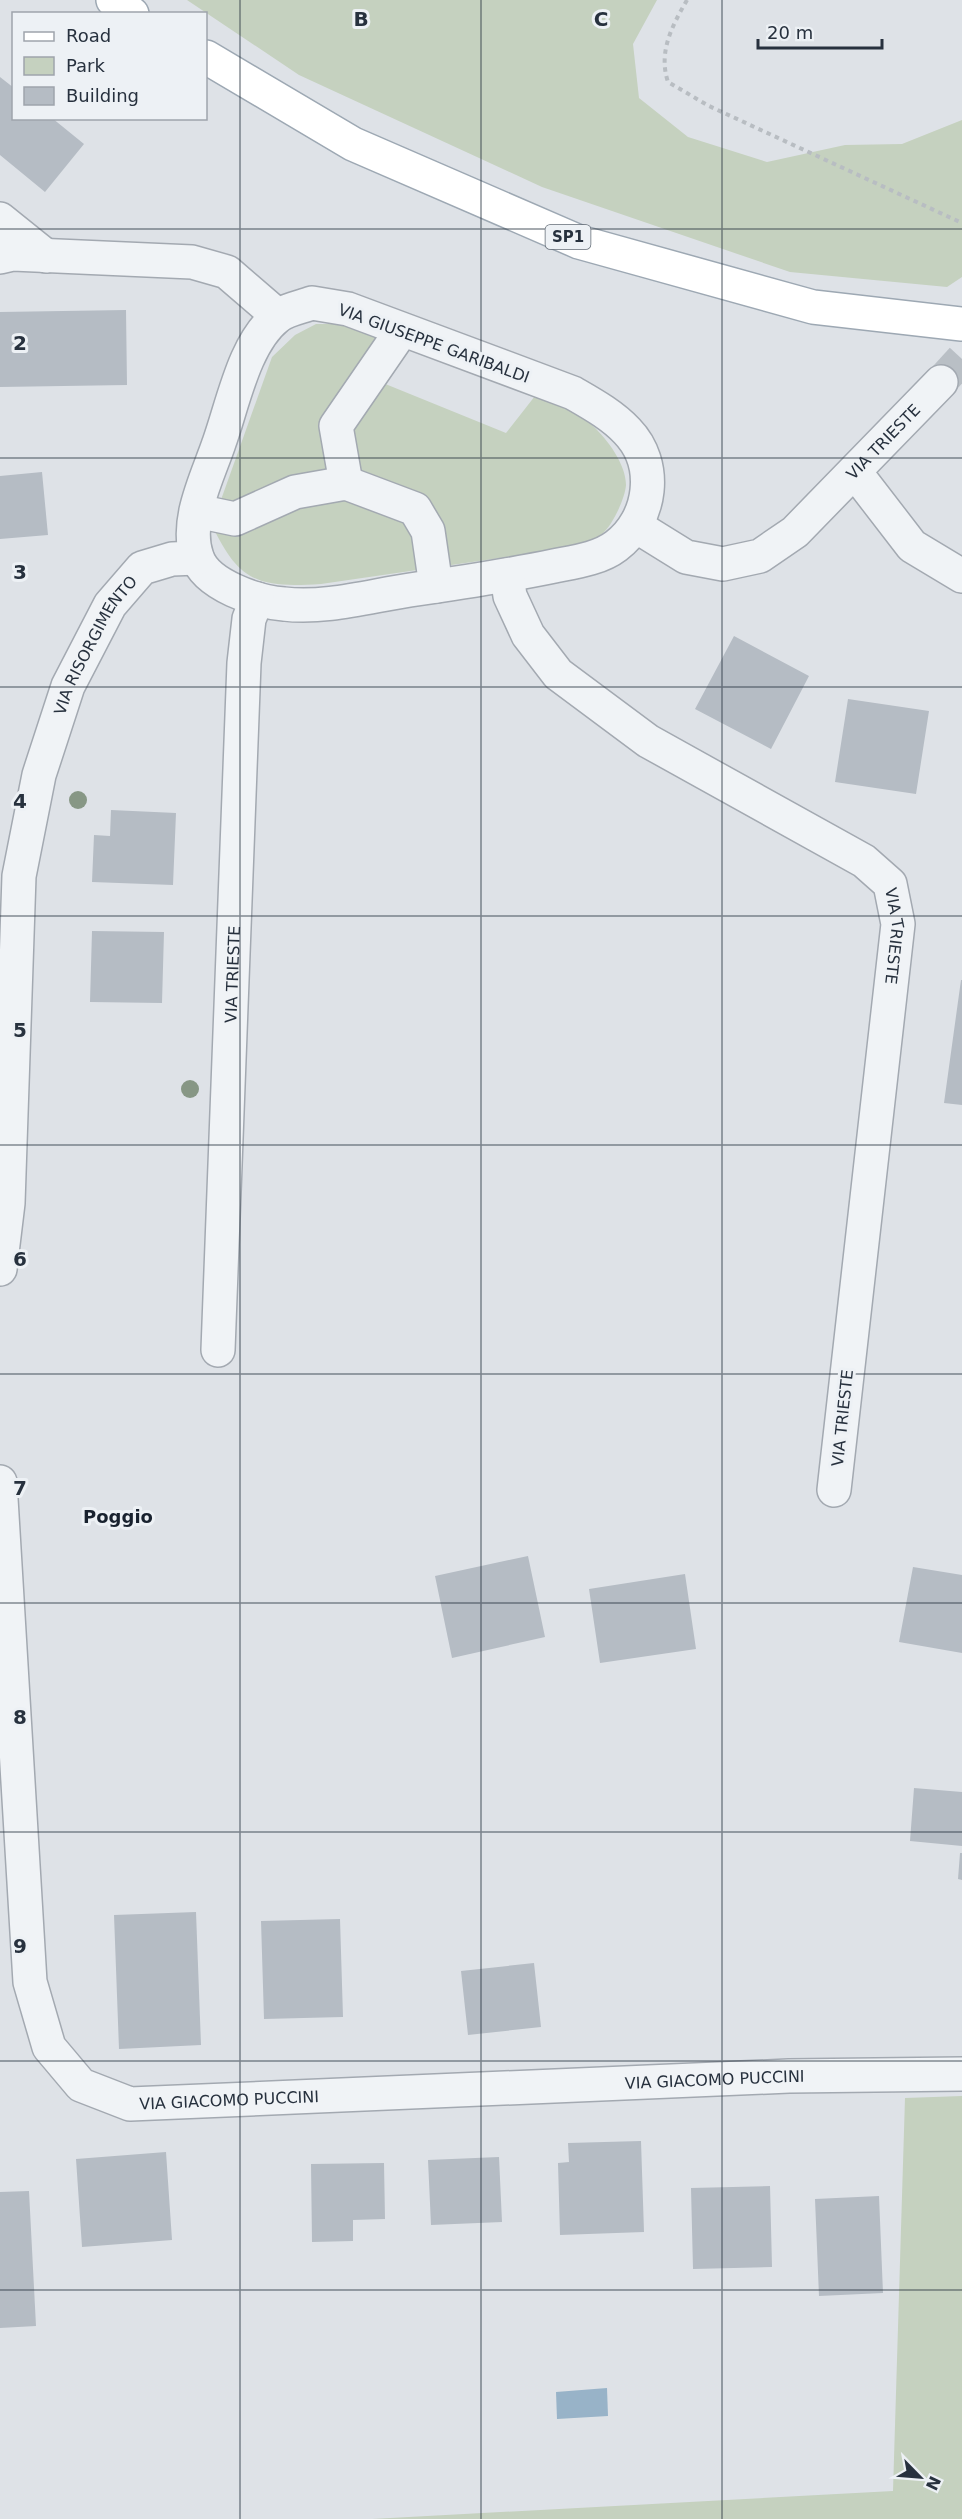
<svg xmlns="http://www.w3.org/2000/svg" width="962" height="2519" font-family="'DejaVu Sans',sans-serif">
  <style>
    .green { fill: #c5d1bf }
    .water { fill: #98b3c8 }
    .building { fill: #b5bcc4 }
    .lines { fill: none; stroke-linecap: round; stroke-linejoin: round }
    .minor-tunnel { stroke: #b9bfc5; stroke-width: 33; stroke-dasharray: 33 16; stroke-linecap: butt }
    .minor-casing { stroke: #a3a9b1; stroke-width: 36 }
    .major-casing { stroke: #9da8b3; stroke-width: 36 }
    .path { stroke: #b8bdc2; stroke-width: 4; stroke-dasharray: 4.5 4.5; stroke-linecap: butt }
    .minor { stroke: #f0f3f6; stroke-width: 33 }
    .major { stroke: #fff; stroke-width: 33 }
    .tree { fill: #879785 }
    .grid { fill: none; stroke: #27313e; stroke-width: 1.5; stroke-opacity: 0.55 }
    .labels { text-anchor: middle; stroke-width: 6; stroke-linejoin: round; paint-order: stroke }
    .shield { fill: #edf1f5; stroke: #626b75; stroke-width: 1.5 }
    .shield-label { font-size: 15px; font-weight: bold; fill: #27313e }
    .street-label { font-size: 16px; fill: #27313e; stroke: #edf1f5 }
    .neighbourhood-label { font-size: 18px; font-weight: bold; fill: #19222f; stroke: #edf1f5 }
    .grid-label { font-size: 20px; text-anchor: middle; font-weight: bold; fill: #27313e; stroke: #edf1f5; stroke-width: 6; stroke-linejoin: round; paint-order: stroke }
  </style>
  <rect width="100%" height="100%" fill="#dee2e7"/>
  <path class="green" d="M187 0H657L633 44 639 98 688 137 767 162 845 145 902 144 962 120V277L947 287 790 272 542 187 299 75Z
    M316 324H346L402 345 378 381 506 433 535 396C555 404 577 411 593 426 607 439 626 464 626 485 625 499 612 526 602 534 596 539 588 542 581 546L321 584C260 588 239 583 212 525L272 357 295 335Z
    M962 2096V2519H372L893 2491 905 2098Z"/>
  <path class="water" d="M607 2388 608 2416 557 2419 556 2392Z"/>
  <path class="building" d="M0 77 14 88V118H52L84 144 45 192 0 155Z
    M126 310 127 385 0 387V312Z
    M42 472 48 535 0 539V476Z
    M734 636 809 676 771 749 695 709Z
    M848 699 929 711 916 794 835 782Z
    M111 810 176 813 173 885 92 882 94 835 110 836Z
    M92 931 164 932 162 1003 90 1002Z
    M961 980H962V1105L944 1103Z
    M528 1556 545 1637 452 1658 435 1576Z
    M913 1567 962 1575V1653L899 1642Z
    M685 1574 696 1649 600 1663 589 1589Z
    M914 1788 962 1792V1846L910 1841Z
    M960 1853H962V1880L958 1879Z
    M196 1912 201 2045 119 2049 114 1915Z
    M340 1919 343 2017 264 2019 261 1921Z
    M534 1963 541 2027 468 2035 461 1971Z
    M641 2141 644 2232 560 2235 558 2163 569 2162 568 2143Z
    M166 2152 172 2240 82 2247 76 2159Z
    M499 2157 502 2222 431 2225 428 2160Z
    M384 2163 385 2219 353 2220V2241L312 2242 311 2164Z
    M770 2186 772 2267 693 2269 691 2188Z
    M29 2191 36 2326 0 2328V2192Z
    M879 2196 883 2293 819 2296 815 2199Z"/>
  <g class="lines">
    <path class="minor-tunnel" d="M941 382 962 359"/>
    <defs>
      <g id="minor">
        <path d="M0 219 46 256"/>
        <path d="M0 257 13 254 192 262 227 272 278 316"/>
        <path d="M312 303 348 309 573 393C592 404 612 415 627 431 659 464 652 519 616 546 599 559 574 562 554 566 506 576 458 583 410 590 370 596 325 609 284 604 257 602 206 585 197 557 184 521 208 476 219 443 233 404 244 343 277 317 285 310 301 307 312 303Z"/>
        <path d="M855 472 912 546 962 576"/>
        <path d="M346 483 336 426 402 330"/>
        <path d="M197 511 235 519 295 492 346 483 415 509 428 531 436 586"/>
        <path id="s1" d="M636 526 686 557 723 564 760 556 795 532 941 382"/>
        <path id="s2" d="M507 575 510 596 528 635 558 674 648 741 864 861 890 884 898 924 834 1490"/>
        <path id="s3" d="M0 1269 8 1203 19 876 39 775 68 686 110 605 142 568 172 559 197 558"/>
        <path id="s4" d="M218 1350 244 663 249 619 257 599"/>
        <path id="s5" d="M0 1482 30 1982 49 2047 81 2085 130 2104 789 2076 962 2074"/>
      </g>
      <path id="major" d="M113 0 132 14
        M206 57 353 144 579 242 813 307 962 324"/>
    </defs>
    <use href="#minor" class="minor-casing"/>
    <use href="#major" class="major-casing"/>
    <path class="path" d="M687 0C672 26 658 52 668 82L709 106 962 223"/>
    <use href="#minor" class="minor"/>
    <use href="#major" class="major"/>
  </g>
  <g class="tree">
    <circle cx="78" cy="800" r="9"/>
    <circle cx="190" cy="1089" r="9"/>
  </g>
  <path class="grid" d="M240 0V2519M481 0V2519M722 0V2519M0 229H962M0 458H962M0 687H962M0 916H962M0 1145H962M0 1374H962M0 1603H962M0 1832H962M0 2061H962M0 2290H962"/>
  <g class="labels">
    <rect class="shield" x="545.5" y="225" width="45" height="24" rx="4.5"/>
    <g class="shield-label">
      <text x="568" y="242">SP1</text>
    </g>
    <g class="street-label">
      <text transform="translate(434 343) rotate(20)" y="6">VIA GIUSEPPE GARIBALDI</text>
      <text dy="6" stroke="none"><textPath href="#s1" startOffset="303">VIA TRIESTE</textPath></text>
      <text dy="6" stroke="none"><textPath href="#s3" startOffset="639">VIA RISORGIMENTO</textPath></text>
      <text dy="6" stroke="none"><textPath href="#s2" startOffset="560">VIA TRIESTE</textPath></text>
      <text dy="6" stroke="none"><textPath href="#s4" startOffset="376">VIA TRIESTE</textPath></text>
      <text transform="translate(842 1418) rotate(-84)" y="6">VIA TRIESTE</text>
      <text dy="6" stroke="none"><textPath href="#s5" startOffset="1256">VIA GIACOMO PUCCINI</textPath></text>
      <text dy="6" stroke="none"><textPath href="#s5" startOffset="770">VIA GIACOMO PUCCINI</textPath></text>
    </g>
    <g class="neighbourhood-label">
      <text x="118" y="1523">Poggio</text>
    </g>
  </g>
  <g class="grid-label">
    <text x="361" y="26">B</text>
    <text x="601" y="26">C</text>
    <text x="20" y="350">2</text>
    <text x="20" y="579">3</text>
    <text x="20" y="808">4</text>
    <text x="20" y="1037">5</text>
    <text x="20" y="1266">6</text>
    <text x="20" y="1495">7</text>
    <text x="20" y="1724">8</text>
    <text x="20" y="1953">9</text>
  </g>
  <rect x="12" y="12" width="195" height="108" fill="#edf1f5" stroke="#9ea4ac" stroke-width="1.5"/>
  <rect x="24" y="32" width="30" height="9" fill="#ffffff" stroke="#9ea4ac" stroke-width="1.5"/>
  <text x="66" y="42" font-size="18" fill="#27313e">Road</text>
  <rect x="24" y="57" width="30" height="18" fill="#c5d1bf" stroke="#9ea4ac" stroke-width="1.5"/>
  <text x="66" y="72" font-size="18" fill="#27313e">Park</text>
  <rect x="24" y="87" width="30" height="18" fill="#b5bcc4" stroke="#9ea4ac" stroke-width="1.5"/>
  <text x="66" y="102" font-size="18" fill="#27313e">Building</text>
  <g transform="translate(920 2477) rotate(115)" stroke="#edf1f5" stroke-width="4.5" paint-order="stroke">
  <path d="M0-4.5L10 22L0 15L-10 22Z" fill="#27313e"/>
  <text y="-9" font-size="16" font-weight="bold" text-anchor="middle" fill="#27313e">N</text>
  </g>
  <path d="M758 39v9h124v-9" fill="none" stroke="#27313e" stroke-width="3"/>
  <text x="767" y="39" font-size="18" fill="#27313e" stroke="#edf1f5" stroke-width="4.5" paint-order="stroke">20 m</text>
</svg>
